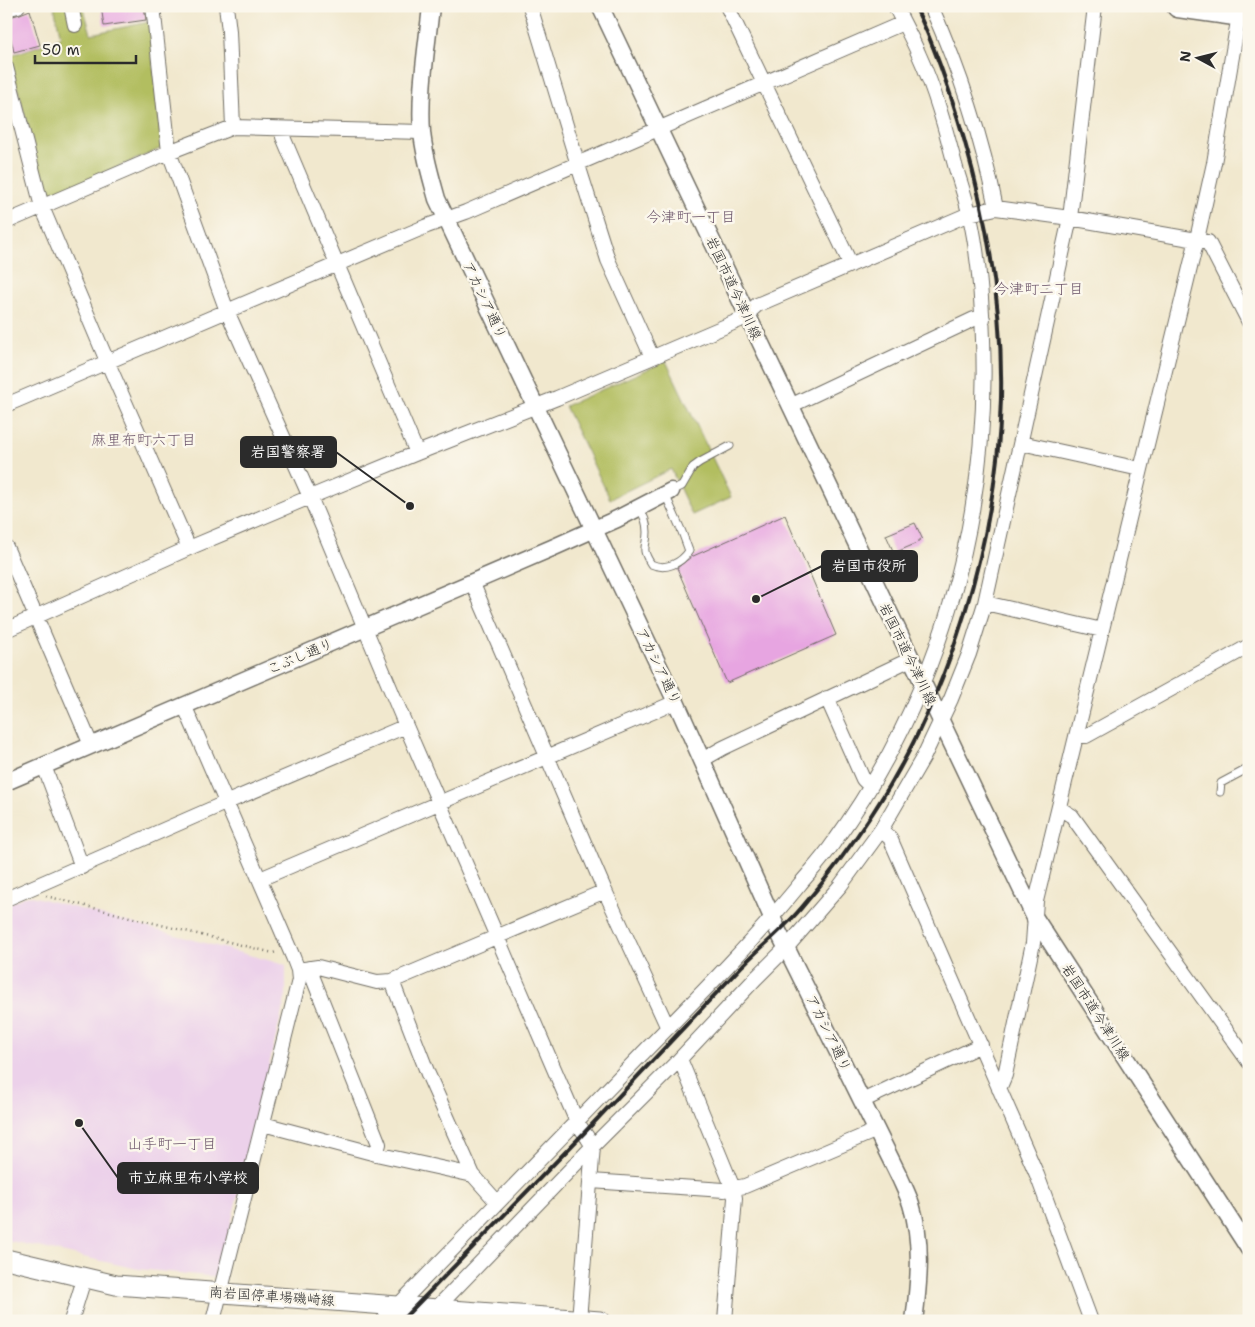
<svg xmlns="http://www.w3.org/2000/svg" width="1255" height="1327" font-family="'Shantell Sans','Klee One',sans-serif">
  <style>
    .built { fill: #ecd1ea }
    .green { fill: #b2be60; stroke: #6e7446 }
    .building { fill: #e7a5e1 }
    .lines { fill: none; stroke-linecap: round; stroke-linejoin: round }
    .service-casing { stroke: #706d64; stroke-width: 9 }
    .minor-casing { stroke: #706d64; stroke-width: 16 }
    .tertiary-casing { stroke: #706d64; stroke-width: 19 }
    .secondary-casing { stroke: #706d64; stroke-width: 21 }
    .trunk-casing { stroke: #706d64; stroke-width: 25 }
    .path { stroke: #706d64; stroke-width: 2.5; stroke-dasharray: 1 4; stroke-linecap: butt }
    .service { stroke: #fff; stroke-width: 7 }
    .minor { stroke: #fff; stroke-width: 14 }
    .tertiary { stroke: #fff; stroke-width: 16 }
    .secondary { stroke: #fff; stroke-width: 19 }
    .trunk { stroke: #fff; stroke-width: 22 }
    .rail { stroke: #2b2b2b; stroke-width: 4 }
    .labels { text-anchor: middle; stroke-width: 5; stroke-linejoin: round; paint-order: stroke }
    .street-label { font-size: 14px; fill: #2b2b2b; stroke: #fbf7ec }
    .neighbourhood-label { font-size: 15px; fill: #6d566b; stroke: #fbf7ec }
    .leader { fill: none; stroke: #2b2b2b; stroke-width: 2 }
    .callout-dot { fill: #2b2b2b; stroke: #fbf7ec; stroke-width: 2 }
    .callout { fill: #2b2b2b; stroke: #2b2b2b; stroke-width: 2 }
    .callout-label { font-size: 15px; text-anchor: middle; font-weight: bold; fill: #fff }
  </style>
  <rect width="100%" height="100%" fill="#fbf7ec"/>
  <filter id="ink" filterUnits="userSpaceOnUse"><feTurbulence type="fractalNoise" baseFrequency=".02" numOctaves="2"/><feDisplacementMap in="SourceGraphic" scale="10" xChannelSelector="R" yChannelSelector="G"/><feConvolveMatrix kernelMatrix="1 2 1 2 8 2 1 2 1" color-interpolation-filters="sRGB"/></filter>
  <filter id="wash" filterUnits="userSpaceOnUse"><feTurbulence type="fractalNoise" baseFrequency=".0096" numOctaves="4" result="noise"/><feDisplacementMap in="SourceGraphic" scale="20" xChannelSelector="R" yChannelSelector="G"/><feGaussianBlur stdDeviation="1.12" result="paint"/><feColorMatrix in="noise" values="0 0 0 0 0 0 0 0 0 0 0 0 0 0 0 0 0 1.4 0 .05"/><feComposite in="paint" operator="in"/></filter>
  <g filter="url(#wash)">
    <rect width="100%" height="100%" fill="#f1e8ce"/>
    <path class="built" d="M28 895 286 965V995L218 1277 138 1269 6 1240V905Z"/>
    <path class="green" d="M54 6H83L91 34 149 22 162 148 47 198 9 56 61 38Z
      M666 361 731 497 692 515 671 469 610 499 565 406Z"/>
    <g id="blocks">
      <path class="building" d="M101 6H144L146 20 104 26Z
        M30 10 40 45 14 52 6 18 20 14Z
        M785 515 836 635 727 683 677 568 691 557Z
        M915 523 922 538 915 544 894 553 886 535Z"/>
    </g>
  </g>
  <g filter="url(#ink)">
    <use href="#blocks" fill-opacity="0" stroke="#706d64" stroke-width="1"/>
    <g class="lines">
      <defs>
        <path id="service" d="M672 491 682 486 693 467 700 462 730 446
          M639 508C644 515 647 524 647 532 647 548 640 547 651 564 666 571 681 563 689 551L682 532 665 494
          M1220 792 1221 783 1249 768"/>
        <path id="minor" d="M71 6 75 25
          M153 6 169 152 227 311 310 497 406 726 577 1122 593 1146 579 1320
          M226 6 229 31 233 127
          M530 6 578 165 608 260 652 357
          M727 6 851 265
          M931 6C960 71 982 138 996 208
          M6 9 18 6
          M6 67 42 207 107 361 189 548
          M283 129V137L417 453
          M6 222 169 152 233 127 422 132
          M6 405 427 226 466 212 903 23
          M790 406 974 319H983
          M1021 443 1140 469
          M6 547 91 745
          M472 582 605 891 668 1028
          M985 603 1102 630
          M6 630 189 548 310 497 417 453 557 398 740 320 757 305 969 214 996 208 1070 218 1208 242 1249 322
          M827 698 863 779 870 786
          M184 705 293 957 298 970 299 980 213 1321
          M1077 736H1086L1249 646
          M702 760 723 748 911 659
          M44 766 82 867
          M1059 808 1072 816 1249 1062
          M881 830 890 838 1037 1175 1091 1321
          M260 879 676 702
          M6 899 225 803 406 726
          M309 968 379 1144 376 1154
          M298 970 318 967 377 982 392 981 605 891
          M392 981 428 1074 473 1175 497 1202
          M680 1059 733 1188 735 1198 725 1321
          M999 1089 1005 1075 1033 943 1036 901 1197 239 1214 163 1239 15 1242 9
          M862 1101 981 1045
          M263 1124 376 1154 473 1175
          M591 1181 724 1190 745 1186 877 1130
          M71 1321 84 1279
          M383 1321C470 1232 556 1143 642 1054 696 999 751 944 800 884 811 871 824 857 834 842 939 697 990 519 983 340 982 299 979 257 970 217 966 199 960 182 955 165 945 127 935 90 919 55 912 38 903 22 895 6
          M424 1321 593 1146 677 1062 756 978 787 947 840 886 881 830 924 756 951 699 969 654 985 603 1070 218 1095 6"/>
        <path id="tertiary" d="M431 6C427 47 419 91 422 132 424 155 431 177 437 199L676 702 779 933 900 1178C904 1187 908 1195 911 1204 923 1242 919 1282 914 1321
          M600 6 1035 918 1249 1249
          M6 782 552 548 617 519 671 491"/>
        <path id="secondary" d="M6 1259 116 1285 600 1321"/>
        <path id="trunk" d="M1178 6 1249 16"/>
      </defs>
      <use href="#service" class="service-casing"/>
      <use href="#minor" class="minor-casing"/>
      <use href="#tertiary" class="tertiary-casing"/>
      <use href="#secondary" class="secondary-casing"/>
      <use href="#trunk" class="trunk-casing"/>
      <path class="path" d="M46 896 273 953 276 952"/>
      <use href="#service" class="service"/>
      <use href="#minor" class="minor"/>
      <use href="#tertiary" class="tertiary"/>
      <use href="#secondary" class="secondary"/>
      <use href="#trunk" class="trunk"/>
      <path class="rail" d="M401 1321 584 1133 743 965C763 945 785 928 803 906 828 877 851 846 872 814 949 698 998 537 1001 398 1003 311 988 222 964 139 951 94 936 49 915 6"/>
    </g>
  </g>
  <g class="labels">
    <g class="street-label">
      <text transform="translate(734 288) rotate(65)" y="5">岩国市道今津川線</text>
      <text transform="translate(485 300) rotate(65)" y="5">アカシア通り</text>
      <text transform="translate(908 654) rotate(64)" y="5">岩国市道今津川線</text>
      <text transform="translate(300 656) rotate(-23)" y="5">こぶし通り</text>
      <text transform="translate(659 666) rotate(64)" y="5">アカシア通り</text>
      <text transform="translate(1096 1012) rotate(57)" y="5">岩国市道今津川線</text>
      <text transform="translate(829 1033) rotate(64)" y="5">アカシア通り</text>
      <text transform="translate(272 1296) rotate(4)" y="5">南岩国停車場磯崎線</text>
    </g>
    <g class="neighbourhood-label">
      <text x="691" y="222">今津町一丁目</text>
      <text x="1039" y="294">今津町二丁目</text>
      <text x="144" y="445">麻里布町六丁目</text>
      <text x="172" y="1149">山手町一丁目</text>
    </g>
  </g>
  <path class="leader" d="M410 506L336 452M756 599L822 566M79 1123L118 1178"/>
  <g class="callout-dot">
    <circle cx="410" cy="506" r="5"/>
    <circle cx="756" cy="599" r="5"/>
    <circle cx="79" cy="1123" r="5"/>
  </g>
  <g class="callout">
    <rect x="241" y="437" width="95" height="30" rx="5"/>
    <rect x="822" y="551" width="95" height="30" rx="5"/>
    <rect x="118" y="1163" width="140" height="30" rx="5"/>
  </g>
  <g class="callout-label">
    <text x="288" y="457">岩国警察署</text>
    <text x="869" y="571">岩国市役所</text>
    <text x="188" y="1183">市立麻里布小学校</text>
  </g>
  <rect width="1255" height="1327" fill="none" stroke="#fbf7ec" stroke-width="25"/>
  <g transform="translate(1198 58) rotate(277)" stroke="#fbf7ec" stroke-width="4" paint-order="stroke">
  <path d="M0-4L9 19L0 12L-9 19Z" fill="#2b2b2b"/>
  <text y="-8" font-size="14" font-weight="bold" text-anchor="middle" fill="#2b2b2b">N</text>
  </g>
  <path d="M35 55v8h101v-8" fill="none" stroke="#2b2b2b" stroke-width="2.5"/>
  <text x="42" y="55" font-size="15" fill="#2b2b2b" stroke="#fbf7ec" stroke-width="4" paint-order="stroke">50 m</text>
</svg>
